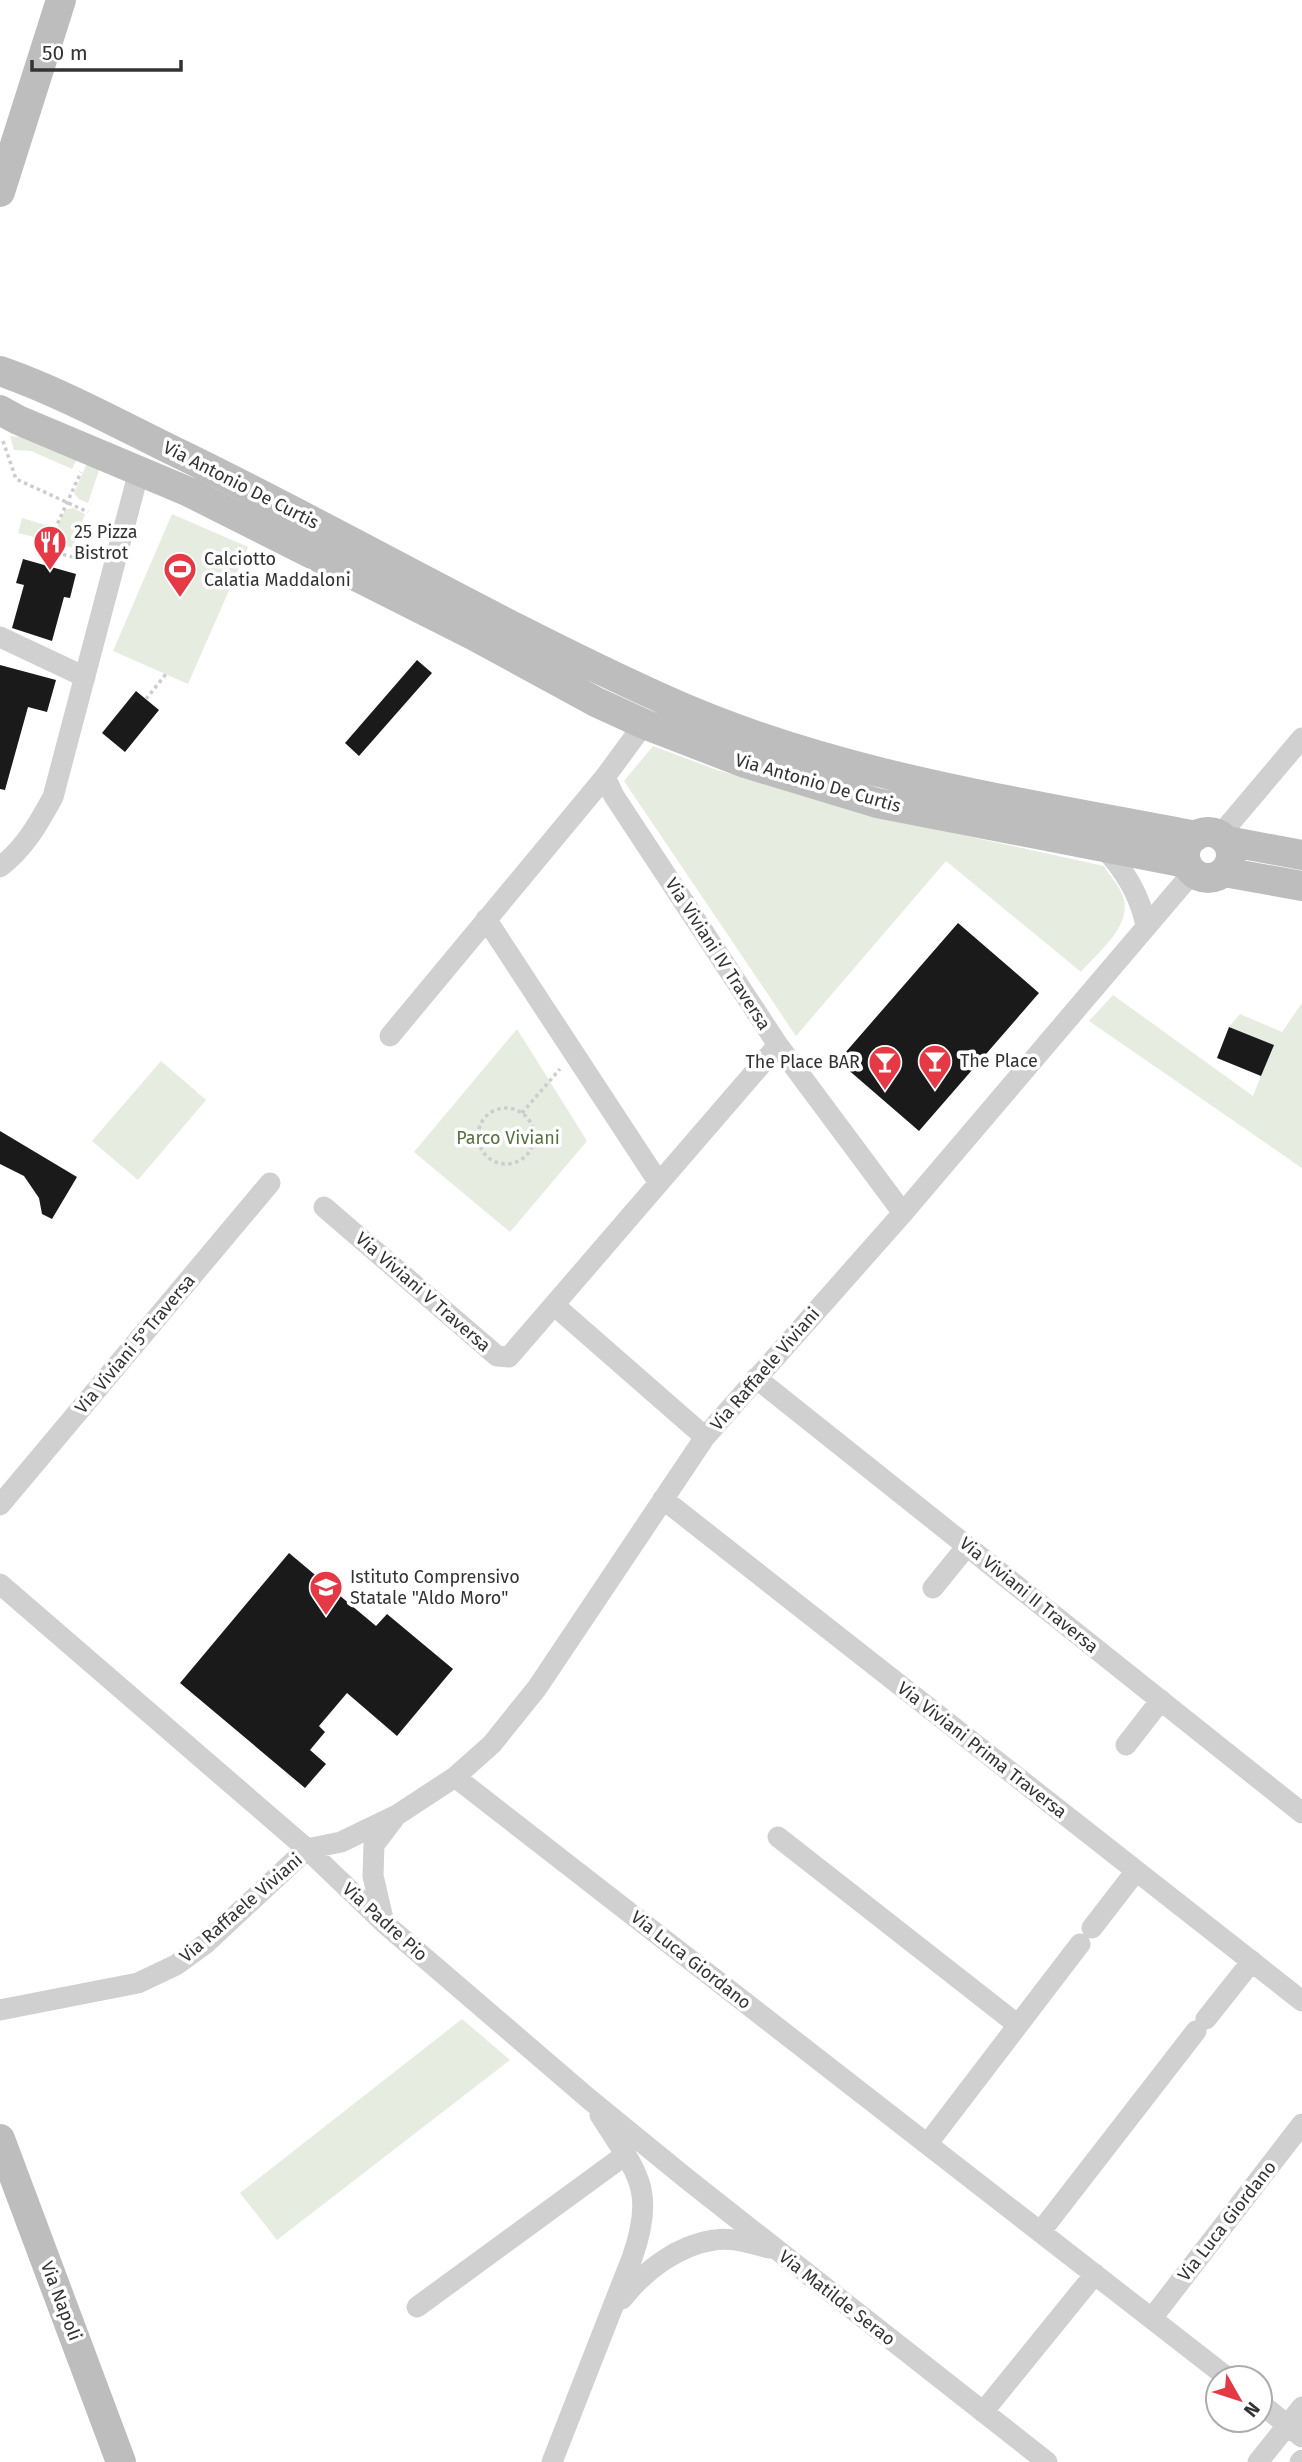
<svg xmlns="http://www.w3.org/2000/svg" width="1302" height="2462" font-family="'Fira Sans',sans-serif">
  <style>
    .green { fill: #e6ecdf }
    .building { fill: #1a1a1a }
    .lines { fill: none; stroke-linecap: round; stroke-linejoin: round }
    .path { stroke: #cdcdcd; stroke-width: 3.5; stroke-dasharray: 3.5 3.5; stroke-linecap: butt }
    .street { stroke: #d0d0d0; stroke-width: 21 }
    .secondary { stroke: #bdbdbd; stroke-width: 30 }
    .labels { text-anchor: middle; stroke-width: 7; stroke-linejoin: round; paint-order: stroke }
    .street-label { font-size: 18px; fill: #333; stroke: #fff }
    .poi-label { font-size: 18px; fill: #333; stroke: #fff; text-anchor: start }
    .park-label { font-size: 18px; fill: #56703f; stroke: #fff }
  </style>
  <rect width="100%" height="100%" fill="#fff"/>
  <path class="green" d="M10 436 30 438 78 457 72 469 31 451 14 450Z
    M88 461 100 467 88 503 79 499 74 493Z
    M73 508 85 514 73 548 51 541 65 510Z
    M172 514 248 547 188 684 113 651Z
    M22 518 49 526 42 539 18 533Z
    M653 746 717 770 880 817 1104 866C1109 875 1118 884 1122 894 1135 924 1099 951 1081 972L946 861 796 1036 624 781Z
    M1113 995 1253 1096 1273 1045 1229 1027 1240 1014 1282 1032 1302 1003V1168L1089 1021Z
    M517 1029 587 1141 510 1232 414 1152Z
    M161 1061 206 1100 138 1180 92 1141Z
    M462 2019 510 2060 277 2240 240 2193Z"/>
  <path class="building" d="M23 559 76 574 70 598 64 597 52 641 12 628 24 585 16 583Z
    M417 660 432 673 359 756 345 743Z
    M0 665 56 680 47 712 28 707 5 790 0 789Z
    M136 691 159 710 125 752 102 733Z
    M958 923 1039 993 919 1131 838 1061Z
    M1229 1027 1274 1045 1261 1076 1217 1058Z
    M0 1131 77 1177 52 1219 42 1214 39 1198 24 1176 0 1164Z
    M289 1553 376 1626 387 1614 453 1669 397 1736 347 1693 319 1726 325 1732 310 1750 326 1764 305 1788 180 1683Z"/>
  <g class="lines">
    <path class="path" d="M3 441 16 479 88 512
      M36 547 80 559
      M46 549 81 472
      M146 699 166 674
      M478 1136a28 28 0 1 1 56 0a28 28 0 1 1-56 0Z
      M522 1113 560 1069"/>
    <path class="street" d="M0 637 85 677
      M644 724 605 777 614 796 778 1045 903 1213
      M1220 835 1302 738
      M1102 846C1124 869 1140 894 1146 926
      M0 867C25 848 38 824 53 797L139 471
      M390 1036 605 777
      M659 1183 778 1045
      M324 1207 497 1356 509 1357 659 1183 486 919
      M554 1305 705 1437
      M756 1378 1302 1813
      M663 1499 1302 2001
      M0 1505 270 1183
      M0 1584 307 1849 384 1923 589 2099 687 2179 1047 2462
      M933 1588 967 1546
      M1126 1745 1161 1700
      M455 1777 1228 2378
      M778 1837 1018 2025
      M384 1923 373 1876 374 1845 393 1820
      M1092 1928 1136 1871
      M0 2010 138 1983 176 1965 205 1944 307 1849 341 1842 397 1815 455 1777 492 1744 537 1688 705 1437 903 1213 1193 872
      M1206 2019 1252 1961
      M928 2143 1080 1944
      M1041 2231 1196 2031
      M622 2299C644 2271 678 2245 714 2240 732 2237 751 2243 769 2248
      M417 2307 625 2155
      M1152 2318 1302 2124
      M1260 2403 1302 2437
      M983 2412 1095 2274
      M552 2462 632 2258C657 2188 636 2172 600 2115
      M1258 2462 1302 2407
      M1300 2462 1302 2460"/>
    <path class="secondary" d="M0 192 61 0
      M0 371C63 393 122 426 182 455 344 534 499 625 663 699 830 775 1016 801 1196 836
      M0 410 18 420 189 492 473 635 596 702 644 724 745 763 877 803 1186 863
      M1185 855a23 23 0 1 1 46 0a23 23 0 1 1-46 0Z
      M1227 841 1302 855
      M1224 872 1302 886
      M0 2139 121 2462"/>
  </g>
  <defs>
    <symbol id="restaurant-pin" viewBox="-11 -11 22 30"><path d="M0 17L-7.5 6A9.5 9.5 0 1 1 7.5 6Z" fill="#e63946" stroke="#fff"/><path d="M-5-6h1v4h1v-4h1v4h1v-4h1v5L-1.5 .5V6h-2V.5L-5-1ZM5-6V6H3V1.5H1.5Q1.5-4 5-6Z" fill="#fff"/></symbol>
    <symbol id="stadium-pin" viewBox="-11 -11 22 30"><path d="M0 17L-7.5 6A9.5 9.5 0 1 1 7.5 6Z" fill="#e63946" stroke="#fff"/><path d="M0-5a6.5 5 0 1 0 0 10a6.5 5 0 1 0 0-10ZM-3.5-1.8h7v3.6h-7Z" fill="#fff"/></symbol>
    <symbol id="bar-pin" viewBox="-11 -11 22 30"><path d="M0 17L-7.5 6A9.5 9.5 0 1 1 7.5 6Z" fill="#e63946" stroke="#fff"/><path d="M-6-5H6L.8 .8V4.5H3.5V6h-7V4.5H-.8V.8Z" fill="#fff"/></symbol>
    <symbol id="school-pin" viewBox="-11 -11 22 30"><path d="M0 17L-7.5 6A9.5 9.5 0 1 1 7.5 6Z" fill="#e63946" stroke="#fff"/><path d="M0-5L7-2L0 1L-7-2ZM-4 1L0 2.5L4 1V4Q0 6-4 4Z" fill="#fff"/></symbol>
  </defs>
  <g fill-rule="evenodd">
    <use href="#restaurant-pin" x="31" y="523" width="38" height="52"/>
    <use href="#stadium-pin" x="161" y="550" width="38" height="52"/>
    <use href="#bar-pin" x="916" y="1042" width="38" height="52"/>
    <use href="#bar-pin" x="866" y="1043" width="38" height="52"/>
    <use href="#school-pin" x="307" y="1568" width="38" height="52"/>
  </g>
  <g class="labels">
    <g class="street-label">
      <text transform="translate(241 485) rotate(27)" y="6">Via Antonio De Curtis</text>
      <text transform="translate(818 783) rotate(16)" y="6">Via Antonio De Curtis</text>
      <text transform="translate(718 954) rotate(57)" y="6">Via Viviani IV Traversa</text>
      <text transform="translate(423 1292) rotate(41)" y="6">Via Viviani V Traversa</text>
      <text transform="translate(135 1344) rotate(-50)" y="6">Via Viviani 5°Traversa</text>
      <text transform="translate(765 1369) rotate(-49)" y="6">Via Raffaele Viviani</text>
      <text transform="translate(1029 1595) rotate(39)" y="6">Via Viviani II Traversa</text>
      <text transform="translate(982 1750) rotate(38)" y="6">Via Viviani Prima Traversa</text>
      <text transform="translate(241 1908) rotate(-41)" y="6">Via Raffaele Viviani</text>
      <text transform="translate(385 1922) rotate(42)" y="6">Via Padre Pio</text>
      <text transform="translate(691 1960) rotate(38)" y="6">Via Luca Giordano</text>
      <text transform="translate(1227 2221) rotate(-52)" y="6">Via Luca Giordano</text>
      <text transform="translate(837 2298) rotate(38)" y="6">Via Matilde Serao</text>
      <text transform="translate(61 2301) rotate(69)" y="6">Via Napoli</text>
    </g>
    <g class="poi-label">
      <text x="74" y="538">25 Pizza<tspan x="74" dy="21">Bistrot</tspan></text>
      <text x="204" y="565">Calciotto<tspan x="204" dy="21">Calatia Maddaloni</tspan></text>
      <text x="960" y="1067">The Place</text>
      <text x="860" y="1068" text-anchor="end">The Place BAR</text>
      <text x="350" y="1583">Istituto Comprensivo<tspan x="350" dy="21">Statale "Aldo Moro"</tspan></text>
    </g>
    <g class="park-label">
      <text x="508" y="1144">Parco Viviani</text>
    </g>
  </g>
  <g transform="translate(1239 2399) rotate(129)"><circle r="33" fill="#ffffff" stroke="#adadad" stroke-width="2"/>
  <path d="M0-5L12 26L0 18L-12 26Z" fill="#e63946"/>
  <text y="-10" font-size="19" font-weight="bold" text-anchor="middle" fill="#333333">N</text>
  </g>
  <path d="M32 60v10h149v-10" fill="none" stroke="#333333" stroke-width="3.5"/>
  <text x="42" y="60" font-size="21" fill="#333333" stroke="#ffffff" stroke-width="5" paint-order="stroke">50 m</text>
</svg>
